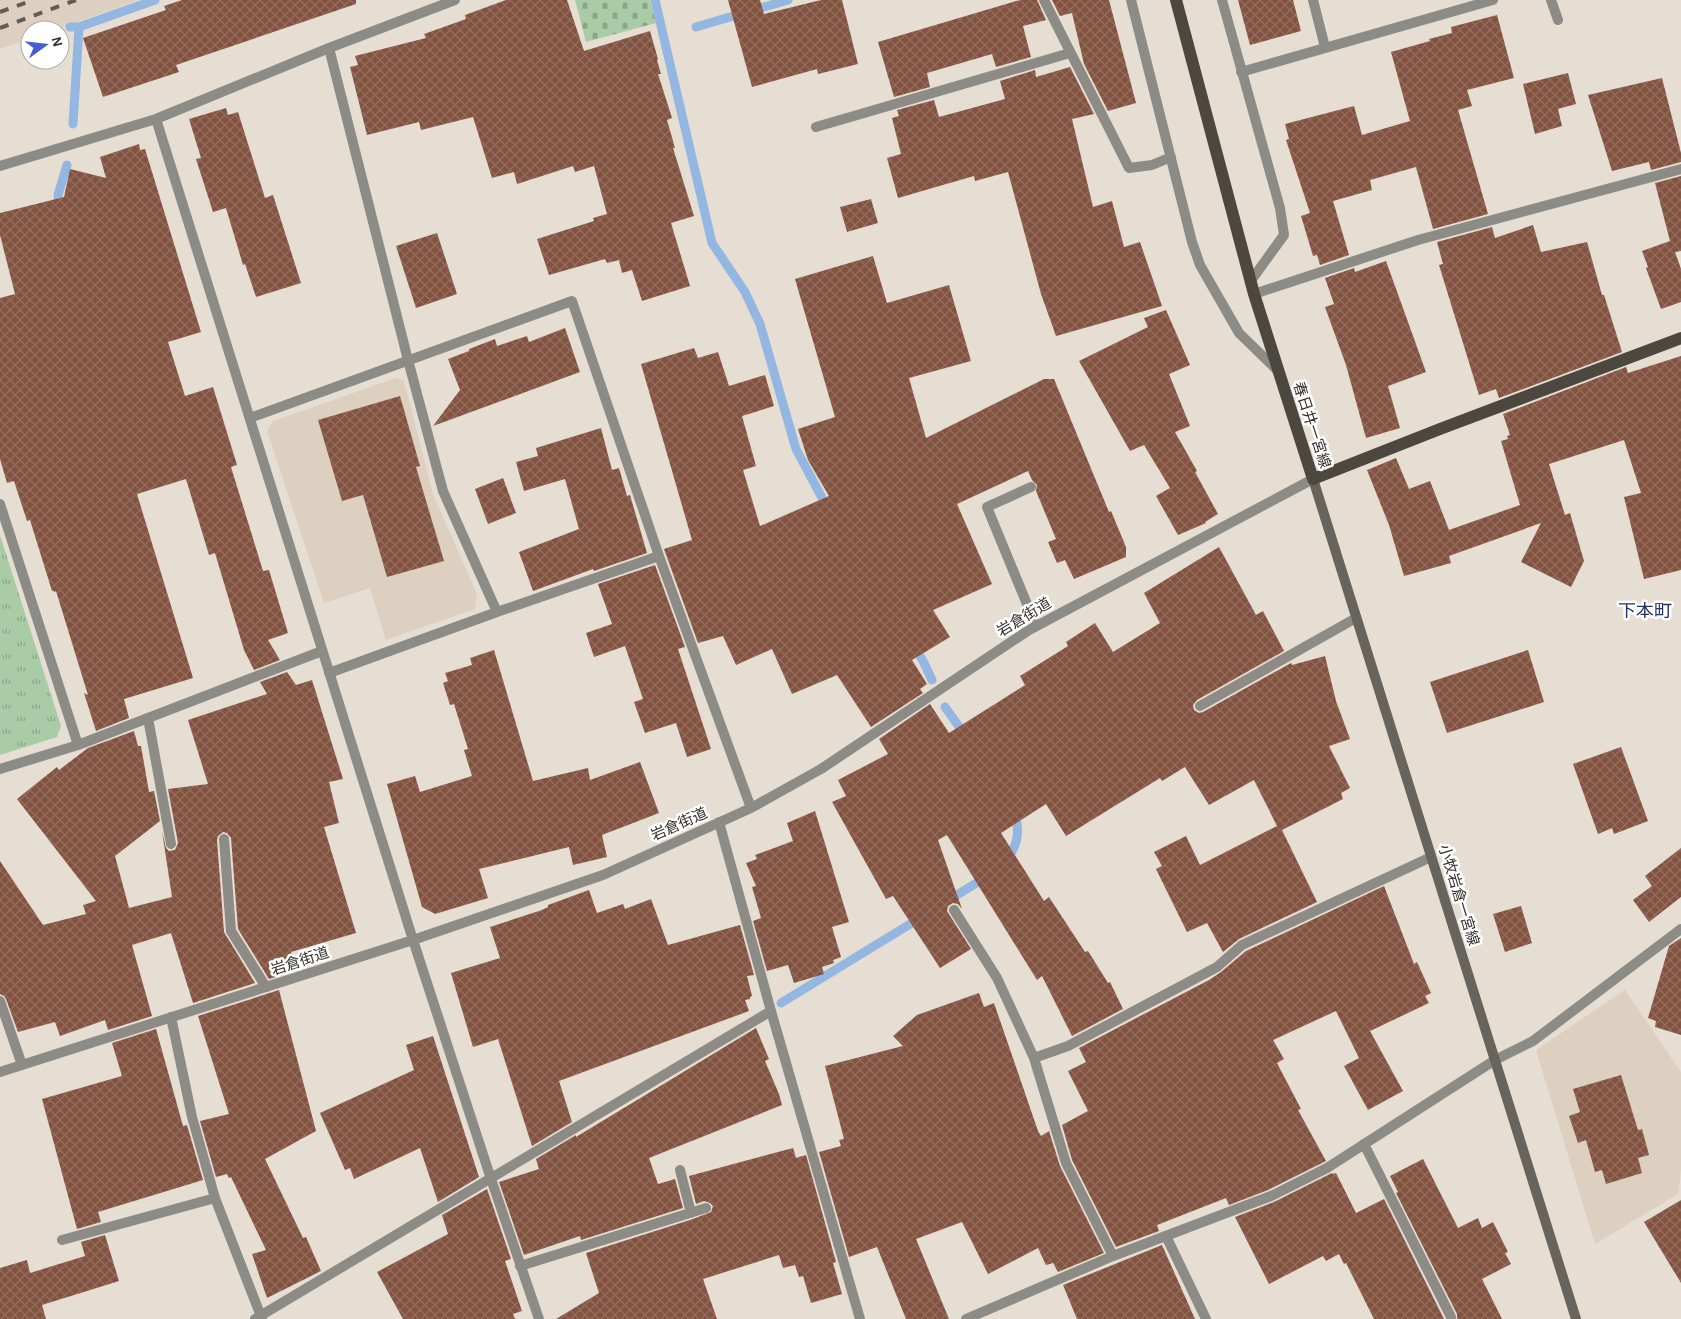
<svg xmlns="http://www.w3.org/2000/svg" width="1681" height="1319" font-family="'Alegreya Sans','Noto Sans JP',sans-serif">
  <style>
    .built { fill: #ded0c0 }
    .cemetery { fill: url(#cemetery-stones) }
    .park { fill: url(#park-tufts) }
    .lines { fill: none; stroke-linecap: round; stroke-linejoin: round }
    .stream { stroke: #94b7e1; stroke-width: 9 }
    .building { fill: url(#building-cross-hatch) }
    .service { stroke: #8d8b86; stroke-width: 10 }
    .minor { stroke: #8d8b86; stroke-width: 10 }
    .secondary { stroke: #67645d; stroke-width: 10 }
    .primary { stroke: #4c4840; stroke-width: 12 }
    .rail { stroke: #625d58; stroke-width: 4; stroke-dasharray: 9 9; stroke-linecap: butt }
    .labels { text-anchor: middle; stroke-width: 5; stroke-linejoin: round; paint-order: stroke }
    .street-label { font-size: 15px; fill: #33302c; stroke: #fff }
    .quarter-label { font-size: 18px; fill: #233069; stroke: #fff }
  </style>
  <defs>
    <pattern id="cemetery-stones" width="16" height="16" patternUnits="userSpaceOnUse" patternTransform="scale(1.25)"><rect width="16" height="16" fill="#a9cca7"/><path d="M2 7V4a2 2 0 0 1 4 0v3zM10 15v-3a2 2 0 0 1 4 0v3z" fill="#8aa688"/></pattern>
    <pattern id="park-tufts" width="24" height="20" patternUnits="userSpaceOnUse" patternTransform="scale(1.25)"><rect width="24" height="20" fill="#a9cca7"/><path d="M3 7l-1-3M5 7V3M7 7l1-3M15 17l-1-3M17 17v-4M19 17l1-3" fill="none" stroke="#8aa688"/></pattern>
    <pattern id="building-cross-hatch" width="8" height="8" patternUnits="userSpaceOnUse" patternTransform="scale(1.25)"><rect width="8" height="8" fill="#835340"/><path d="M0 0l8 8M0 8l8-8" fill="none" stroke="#936e60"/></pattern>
  </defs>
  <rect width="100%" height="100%" fill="#e6ddd3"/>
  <path class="built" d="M0 0H139L54 30H30V39L0 49Z
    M396 378 404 381 433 494 477 594 475 609 386 640 370 588 324 603 267 431 273 421Z
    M1625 990 1681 1072V1170L1678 1194 1595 1244 1536 1050Z"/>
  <path class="cemetery" d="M575 0H650L656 23 586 42Z"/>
  <path class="park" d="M0 535 61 726 57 737 0 755Z"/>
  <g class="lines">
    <path class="stream" d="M655 0 712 243 745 292 760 324 796 449 828 509
      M70 27H79L73 124
      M79 27 155 0
      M696 27 788 0
      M59 208 58 195 67 165
      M914 646 923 661 932 680
      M945 707 965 735
      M1006 862C1018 843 1020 835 1015 813
      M949 900 986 877
      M781 1003 920 918"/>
  </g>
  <path class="building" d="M182 0H356V4L176 65 179 72 103 97 83 38 166 10 164 6Z
    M506 0H567L584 51 650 31 658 59 657 60 661 74H658L672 118 667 120 675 148H673L694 216 671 223 690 286 642 301 632 270 622 273 619 260 607 263 605 259 549 275 537 239 594 221 593 218 607 214 594 166 575 172 573 166 517 184 514 172 492 178 473 117 421 130 419 122 367 135 350 67 358 65 355 56 426 38 424 34 466 19 465 15Z
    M728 0H760L764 14 821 0H842L858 64 818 74 817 69 752 87Z
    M1020 0H1037L1046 20 1023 26 1031 57 996 67 992 54 927 73 930 87 894 97 878 42Z
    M1052 0H1109L1136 103 1108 111 1084 64 1072 13 1060 16Z
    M1238 0H1293L1301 31 1250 45Z
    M1497 15 1514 78 1467 90 1472 106 1458 110 1488 214 1433 229 1416 167 1370 180 1372 190 1333 201 1349 255 1320 265 1317 255 1313 256 1301 216 1310 213 1286 140 1289 139 1285 124 1354 106 1362 135 1410 121 1391 52 1430 41 1429 39 1452 33 1451 27Z
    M1070 67 1094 114 1072 119 1093 207 1112 201 1124 247 1140 242 1162 306 1056 336 1041 294 1008 172 975 181 974 176 898 198 887 158 901 154 892 118 899 116 897 110 934 100 939 117 1005 99 1000 81 1035 70 1036 77Z
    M1568 73 1576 104 1558 109 1562 126 1535 134 1523 84Z
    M1662 78 1681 153V162L1651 170 1649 162 1612 171 1588 95Z
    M226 108 228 115 238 112 265 198 273 195 301 283 256 297 245 264 243 265 226 208 213 212 196 159 201 158 189 119Z
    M139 144 140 150 145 149 201 332 168 342 185 396 213 387 237 465 231 467 263 571 269 570 288 633 268 640 280 660 254 670 244 650 215 553 209 555 186 479 137 494 193 678 124 699 129 718 96 731 84 693 88 695 56 591 54 592 53 590 52 591 30 520 27 521 14 481 7 483 0 459V298L15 294 0 235V213L64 197 70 169 106 178 100 157Z
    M1681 176V251L1675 252 1681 269V302L1661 309 1646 268 1648 267 1642 251 1670 241 1655 183Z
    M871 199 878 223 847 232 840 207Z
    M1533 225 1541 252 1587 242 1602 295H1604L1622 352 1499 398 1496 389 1479 395 1439 265 1443 264 1437 242 1492 227 1495 238Z
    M437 233 457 294 416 308 396 246Z
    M873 256 887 303 949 285 971 361 909 378 926 438 1044 379H1054L1109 512 1111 511 1126 547V557L1074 579 1065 560 1057 563 1048 542 1056 539 1036 491 1037 485 1032 480 1028 471 957 504 992 584 933 610 950 637 912 660 927 684 920 689 923 693 871 727 837 675 792 694 772 649 736 665 723 636 698 643 664 549 692 540 641 364 694 348 698 358 718 352 729 386 765 375 774 406 742 416 756 466 743 470 760 526 829 496 808 460 798 429 835 417 795 279Z
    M1386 261 1426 372 1388 386 1400 428 1366 438 1346 365 1325 307 1334 304 1325 278 1354 268 1355 272Z
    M1166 310 1190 365 1169 374 1190 426 1175 432 1197 471 1195 472 1218 514 1205 522 1206 523 1178 535 1156 496 1170 488 1144 445 1130 451 1079 361 1148 327 1144 318Z
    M565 328 580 372 433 426 460 390 448 359 469 351V349L495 339 497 346 527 336 529 342Z
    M1681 356V570L1644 579 1624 497 1641 493 1624 440 1549 464 1565 515 1570 513 1584 561 1571 587 1521 562 1541 523 1449 556 1451 563 1404 576 1389 525 1367 470 1396 458 1409 489 1430 481 1449 530 1520 505 1501 441 1508 439 1507 436 1510 435 1503 414 1626 367 1628 373Z
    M400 396 420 466 416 467 444 561 387 577 363 495 342 501 318 420Z
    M601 428 612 470 619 468 627 496 630 495 647 553 594 571 593 569 533 591 519 552 579 529 565 479 524 491 516 462 538 456 536 448Z
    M503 478 516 513 488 524 475 489Z
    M1219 547 1256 615 1263 611 1284 651 1197 700 1193 705 1194 710 1199 713 1203 712 1291 663 1292 665 1325 656 1336 701 1350 739 1329 746 1350 788 1341 793 1343 799 1282 830 1317 902 1239 939 1223 952 1207 923 1187 932 1156 869 1162 866 1154 852 1186 836 1200 865 1277 826 1254 780 1209 805 1185 767 1162 781 1160 778 1066 836 1046 804 1001 833 1044 901 1049 897 1085 952 1088 951 1108 983 1110 982 1123 1009 1072 1036 1042 976 1037 980 947 835 938 840 962 909 958 904 953 903 948 906 947 911 971 949 940 968 893 896 886 899 832 802 846 796 838 780 888 754 879 739 930 704 949 733 1025 685 1020 676 1068 646 1066 642 1095 623 1113 652 1160 623 1144 593Z
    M655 565 685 647 678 649 711 749 687 757 676 723 645 733 634 702 643 699 625 646 594 657 586 633 612 624 598 584Z
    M494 650 533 781 588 768 590 780 640 762 659 813 602 835 607 857 573 865 569 847 479 869 488 898 435 914 422 907 387 784 415 776 420 792 472 776 464 750 468 749 454 704 450 705 443 683 448 681 445 673 472 665 470 658Z
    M1528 650 1544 702 1447 733 1430 682Z
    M287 672 296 685 312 680 343 779 329 782 339 823 324 827 356 933 291 952 293 958 272 964 276 977 269 979 238 929 231 838 227 833 223 832 218 836 217 840 224 932 255 983 193 1003 171 933 132 945 152 1016 108 1030 105 1020 60 1036 55 1022 18 1032 6 999 4 996 0 994V861L43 925 86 914 83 905 96 901 17 799 57 767 59 770 88 748 134 731 138 746H141L149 792 154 791 160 821 115 856 129 908 172 897 162 831 166 848 169 851 175 850 178 843 168 789 208 784 188 720 267 694 260 682Z
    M1621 747 1648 821 1614 834 1612 828 1598 834 1573 764Z
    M815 811 849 922 832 927 841 957 833 960 834 963 822 967 824 974 794 983 788 965 767 971 753 921 761 918 752 887 756 886 746 863 757 859 755 855 793 841 787 823Z
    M1681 848V897L1649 922 1633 900 1652 886 1645 876Z
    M1384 886 1414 964 1417 962 1431 993 1425 996 1429 1003 1370 1031 1403 1091 1368 1110 1344 1066 1359 1058 1336 1011 1273 1040 1284 1059 1277 1063 1301 1109 1298 1110 1326 1161 1268 1190 1229 1205 1226 1198 1157 1225 1159 1231 1116 1247 1072 1160 1062 1125 1088 1111 1068 1071 1086 1062 1079 1048 1209 980 1221 972 1246 951Z
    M589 890 597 913 623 904 625 909 651 899 668 945 740 925 754 975 747 976 752 996 750 997V999L745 1000 749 1011 559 1081 572 1122 532 1146 498 1039 473 1047 451 973 500 958 490 927 542 910 548 907V905Z
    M1521 906 1532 943 1505 952 1493 914Z
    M1681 938V1035L1655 1027 1656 1021 1648 1018 1669 946Z
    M279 990 316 1131 265 1159 303 1238 306 1237 321 1271 267 1298 252 1254 266 1250 231 1177 229 1178 227 1174 216 1177 200 1121 229 1114 198 1016Z
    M979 993 984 1007 994 1003 1038 1131 1041 1136 1049 1131 1060 1166 1104 1253 1058 1272 1053 1263 1046 1265 1038 1248 988 1274 962 1222 916 1239 949 1319H906L877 1247 849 1257 819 1152 841 1146 839 1140 844 1139 825 1066 903 1046 893 1036 917 1015Z
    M756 1028 769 1059 765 1061 779 1094 782 1105 649 1158 658 1184 675 1179 683 1208 581 1240 580 1236 524 1255 499 1182 539 1169 536 1159 576 1135V1137Z
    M156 1029 183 1126 187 1125 203 1180 98 1212 101 1222 77 1229 42 1099 122 1076 112 1043Z
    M433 1036 479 1177 438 1202 420 1148 354 1179 350 1168 345 1170 320 1113 414 1070 406 1045Z
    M1621 1075 1638 1130 1642 1129 1649 1155 1638 1158 1642 1173 1606 1184 1602 1170 1595 1172 1586 1140 1578 1143 1569 1116 1580 1112 1573 1089Z
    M793 1148 796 1158 806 1155 836 1262 833 1263 842 1294 811 1303 803 1276 799 1277 795 1265 783 1268 779 1255 703 1279 717 1319H556L599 1293 586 1253 693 1219 711 1212 713 1206 710 1203 704 1201 696 1204 689 1176Z
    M1423 1159 1458 1228 1478 1218 1482 1228 1493 1222 1508 1252 1505 1253 1511 1264 1482 1279 1502 1319H1457V1314L1396 1193 1398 1192 1390 1176Z
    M1332 1173 1333 1174 1336 1173 1356 1213 1384 1199 1444 1319H1374L1346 1263 1344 1264 1339 1254 1326 1261 1323 1256 1269 1284 1235 1217 1274 1202Z
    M487 1189 511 1259 505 1261 522 1311 513 1314 515 1319H403L377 1272 448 1234 442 1215Z
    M1681 1200V1283L1644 1222Z
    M105 1235 119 1281 42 1305 46 1319H0V1268L27 1260 30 1273 85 1256 81 1242Z
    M1162 1245 1195 1319H1077L1063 1285Z"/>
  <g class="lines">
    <path class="service" d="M816 127 1070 53
      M1031 487 987 507 1036 626
      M1200 706 1356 618
      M148 718 171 844
      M224 839 231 931 266 987
      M0 1001 22 1065
      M1364 1144 1451 1317
      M680 1170 691 1213
      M1166 1236 1206 1319
      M62 1240 215 1198
      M520 1266 706 1208"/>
    <path class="minor" d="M1044 0 1129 168 1152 165 1171 157
      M1131 0 1192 242 1200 265 1239 333 1277 370
      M1222 0 1280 208 1284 235 1250 282
      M1313 0 1325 47
      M1551 0 1558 20
      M1241 72 1493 0
      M156 119 413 940 491 1179 539 1319
      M0 166 156 119 329 48 455 0
      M1254 294 1418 240 1681 169
      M250 418 572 301 659 556 751 808
      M0 504 78 745
      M497 612 659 556
      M329 673 497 612 443 491 408 360 329 48
      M0 769 78 745 322 651
      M719 822 771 1011 860 1319
      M954 910 997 978 1034 1058 1066 1163 1113 1256
      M171 1017 192 1117 215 1198 262 1319
      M1034 1058 1068 1046 1217 967 1242 945 1431 857
      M0 1072 413 940 603 875 751 808 821 769 1029 630 1313 479
      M255 1319 771 1011
      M966 1319 1113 1256 1271 1196 1327 1168 1495 1060 1533 1041 1681 929"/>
    <path class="secondary" d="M1313 479 1576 1319"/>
    <path class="primary" d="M1176 0 1254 294 1313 479 1440 429 1681 338"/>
    <path class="rail" d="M0 12 33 0
      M0 28 76 0"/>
  </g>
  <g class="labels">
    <g class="street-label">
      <text transform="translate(1312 425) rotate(72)" y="5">春日井一宮線</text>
      <text transform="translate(1024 617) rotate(-31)" y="5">岩倉街道</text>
      <text transform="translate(679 824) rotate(-24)" y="5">岩倉街道</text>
      <text transform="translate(1459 895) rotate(73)" y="5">小牧岩倉一宮線</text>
      <text transform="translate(300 961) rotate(-18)" y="5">岩倉街道</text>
    </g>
    <g class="quarter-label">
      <text x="1645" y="617">下本町</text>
    </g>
  </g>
  <g transform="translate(45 45) rotate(75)"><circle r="24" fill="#ffffff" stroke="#adacab"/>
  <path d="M0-4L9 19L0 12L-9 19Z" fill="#475ed2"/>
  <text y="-8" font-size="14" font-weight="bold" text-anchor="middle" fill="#33302c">N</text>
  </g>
</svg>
